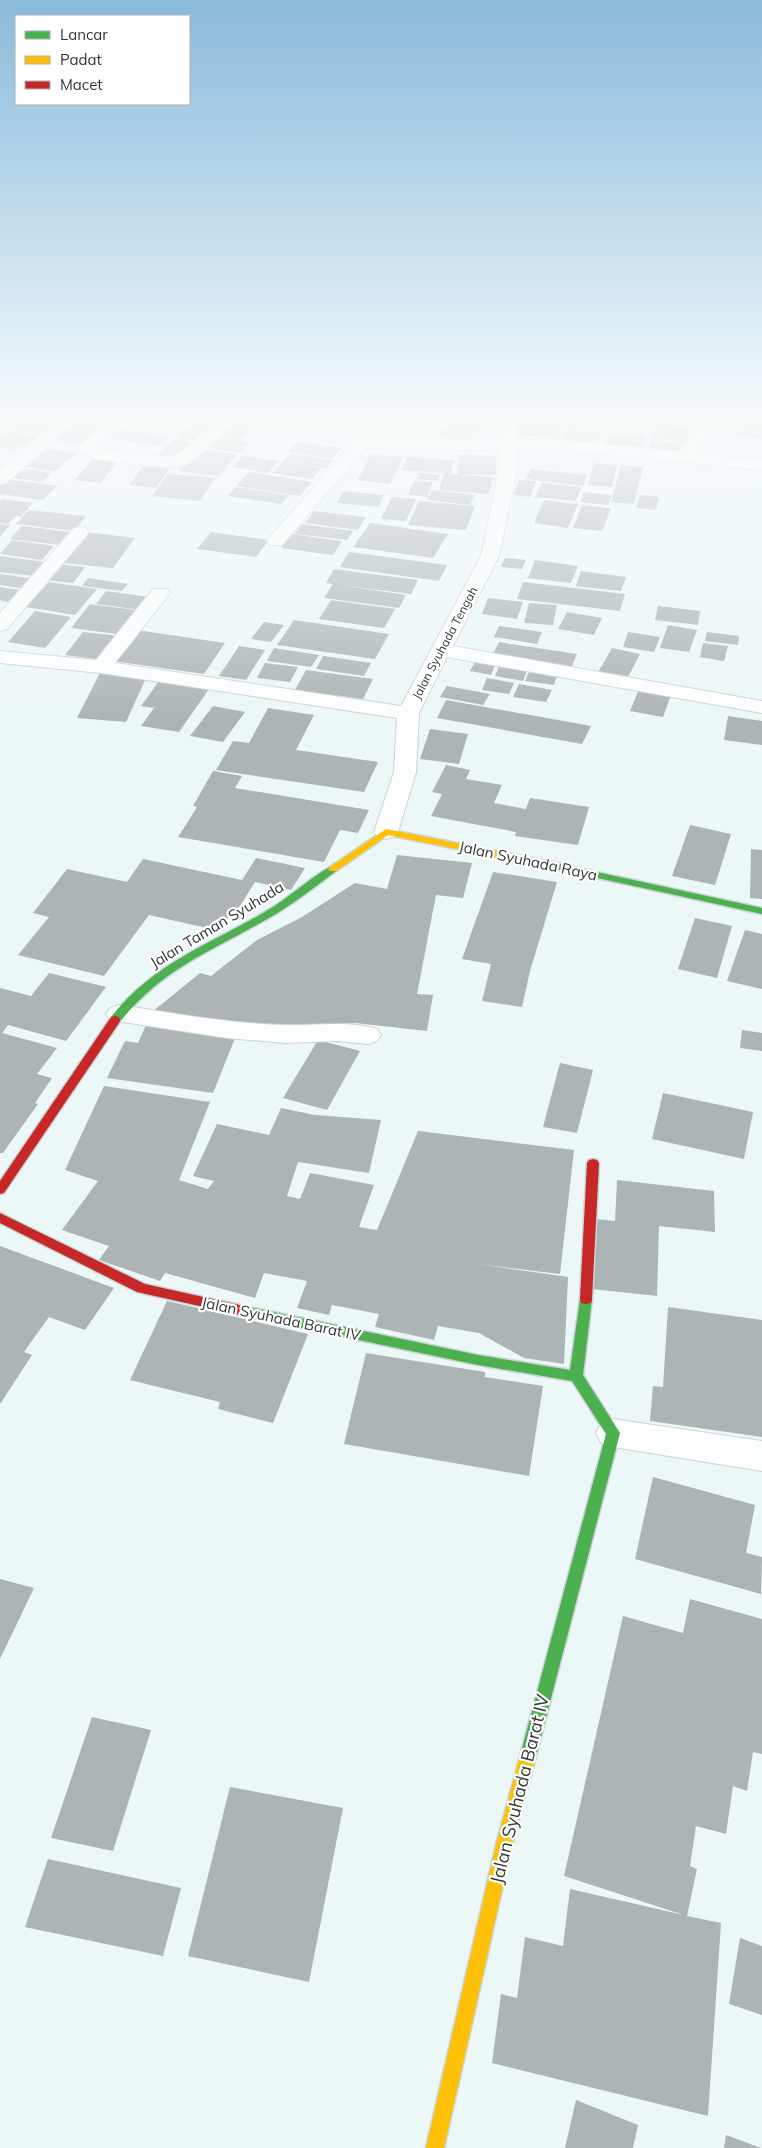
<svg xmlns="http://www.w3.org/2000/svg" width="762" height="2148" font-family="Mulish,sans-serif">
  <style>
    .building { fill: #acb4b5 }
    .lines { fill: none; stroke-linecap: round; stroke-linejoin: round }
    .street-casing { stroke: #cbd4d4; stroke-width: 2 }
    .fast-casing { stroke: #cbd4d4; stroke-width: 3 }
    .slow-casing { stroke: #cbd4d4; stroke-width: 3 }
    .jam-casing { stroke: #cbd4d4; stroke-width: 3 }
    .street { fill: #fcfefe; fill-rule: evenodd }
    .fast { fill: #4caf50; fill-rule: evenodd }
    .slow { fill: #ffc107; fill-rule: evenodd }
    .jam { fill: #c62828; fill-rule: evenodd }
    .labels { text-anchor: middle; stroke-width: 4.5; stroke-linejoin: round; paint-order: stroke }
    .far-street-label { font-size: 12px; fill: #2f3738; stroke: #fff }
    .street-label { font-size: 15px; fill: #2f3738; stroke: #fff }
    .near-street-label { font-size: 18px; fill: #2f3738; stroke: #fff }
  </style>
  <rect width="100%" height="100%" fill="#ecf7f8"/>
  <path class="building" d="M26 419H61L42 435 13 430Z
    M77 419H114L102 429 71 425Z
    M127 419H150L140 427 121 424Z
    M152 419H172L166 424 149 422Z
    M198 419 221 423 200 441 177 437Z
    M336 419H364L361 423Z
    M455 419H463L487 425 465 441 435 434Z
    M521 419H562L561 427 520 425Z
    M749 419H762V428L745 426Z
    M233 420 258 425 240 440 215 434Z
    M567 420 601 422 599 430 565 427Z
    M657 423 691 427 686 442 651 438Z
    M68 425 100 430 83 445 51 440Z
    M516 425 559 428 558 437 514 435Z
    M741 426 762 429V439L736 435Z
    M121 428 169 436 158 446 110 438Z
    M565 429 601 432 597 447 561 444Z
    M10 431 39 436 26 445 20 444 11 450 0 448V438Z
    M609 433 646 436 641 452 603 448Z
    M213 436 251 442 239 453 200 446Z
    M174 439 193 442 176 460 156 457Z
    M651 440 682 443 678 456 646 452Z
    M298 441 342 448 332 459 288 452Z
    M40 447 77 453 55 471 21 466Z
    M198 449 237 454 219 476 179 471Z
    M290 454 333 460 326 468 283 462Z
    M371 454 403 457 390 484 358 480Z
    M459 455 496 456V475L458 474Z
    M243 456 279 461 268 473 232 467Z
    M406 457 454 460 451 474 493 477 489 494 439 490 444 473 402 470Z
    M93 459 118 461 100 483 75 480Z
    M282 462 321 468 312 479 272 473Z
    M594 463 617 465 612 487 588 485Z
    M144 465 170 467 156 488 129 485Z
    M621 465 643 467 634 504 611 502Z
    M16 468 52 473 42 482 6 477Z
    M531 469 587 475 583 486 526 479Z
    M249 472 312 482 300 496 236 486Z
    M420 473 440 475 438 481 417 479Z
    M168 474 215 478 200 501 152 496Z
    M7 479 57 486 43 500 0 494V486Z
    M519 480 536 481 530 497 513 495Z
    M414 481 433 482 427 497 408 495Z
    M542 483 581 487 576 501 535 497Z
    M236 487 289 495 281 504 228 496Z
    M432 490 475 495 470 505 427 500Z
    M343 491 384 495 379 507 337 503Z
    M584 492 612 495 608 505 580 502Z
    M640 495 659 497 656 510 636 508Z
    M392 497 416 499 406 521 381 519Z
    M2 499 33 503 21 517 16 516 8 524 0 523V501Z
    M544 500 578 504 568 528 534 523Z
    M419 501 472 506H475L466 530 408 525Z
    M582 505 611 508 602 531 573 528Z
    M29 510 86 516 74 531 16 524Z
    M314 511 366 517 358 530 305 523Z
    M370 523 448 534 433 558 353 547Z
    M0 524 10 525 0 537Z
    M302 524 353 531 347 540 295 534Z
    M22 526 71 532 60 545 10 539Z
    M86 532 135 538 113 568 63 563Z
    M211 532 269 540 256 557 197 549Z
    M291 534 342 541 333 555 281 548Z
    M12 540 54 546 42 560 0 554Z
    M349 552 447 565 439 581 340 567Z
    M0 556 46 562 34 576 0 572Z
    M505 558 526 560 522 569 501 567Z
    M535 560 578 566 571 583 528 578Z
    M58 564 85 567 73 583 46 580Z
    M334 569 418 580 411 594 340 585 406 595 399 608 324 598 333 584 326 583Z
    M581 571 626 577 621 591 576 586Z
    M0 574 30 578 21 588 0 585Z
    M88 578 128 584 122 591 82 586Z
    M49 582 97 589 75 615 26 607Z
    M523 582 625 594 620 611 517 599Z
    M0 587 19 590 8 602 0 600Z
    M106 591 150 597 141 610 96 604Z
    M488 598 523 602 517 619 482 614Z
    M331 600 395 609 384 628 319 619Z
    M529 603 557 605 553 625 524 623Z
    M90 604 136 610 117 634 71 628Z
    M658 606 700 611 698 625 655 620Z
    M35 611 71 617 45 648 8 642Z
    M567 612 602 618 594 635 558 629Z
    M294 620 389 634 375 659 277 645Z
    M264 622 284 625 271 642 251 639Z
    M668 625 697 630 689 652 660 648Z
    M499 626 542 632 537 644 494 637Z
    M137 630 225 643 204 674 113 661Z
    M83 632 120 636 103 660 65 655Z
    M628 632 660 637 654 652 623 647Z
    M707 632 739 636 738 645 705 641Z
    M499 642 577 654 571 668 492 656Z
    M703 643 728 646 724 661 700 657Z
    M239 646 265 650 246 680 219 676Z
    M274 648 319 655 311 667 267 661Z
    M612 648 640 654 627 679 597 674Z
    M323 656 371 663 364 676 316 669Z
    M476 660 496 663 491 675 470 671Z
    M265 663 298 667 290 682 257 678Z
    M500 664 528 668 523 681 495 676Z
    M530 669 558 673 554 685 525 681Z
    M306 670 373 679 363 699 295 690Z
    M100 673 147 676 126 722 77 718Z
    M487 678 514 683 509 694 482 690Z
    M159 681 209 689 179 732 141 726 154 708 141 706Z
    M519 684 552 690 546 702 513 697Z
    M447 686 490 694 483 705 440 697Z
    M640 687 672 692 663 717 630 711Z
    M446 700 591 726 582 744 437 718Z
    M213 706 245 712 223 742 190 736Z
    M268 708 314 715 296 750 378 762 364 792 216 770 233 741 249 743Z
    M728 716 762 721V745L724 740Z
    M430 729 468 734 459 764 420 759Z
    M446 765 470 770 466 779 502 785 494 803 526 809 530 798 589 807 578 845 515 836 516 832 431 816 442 794 432 792Z
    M213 771 242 776 235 788 369 810 358 833 340 830 324 862 178 837 197 807 193 806Z
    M690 825 731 834 715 885 672 876Z
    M751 849 762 850V899L750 898Z
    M397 855 472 863 463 898 436 895 417 994 433 995 427 1031 355 1023 281 1028 152 1012 200 973 211 976 257 940 302 917 355 883 387 889Z
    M256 858 305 868 291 890 255 882 240 906 216 930 149 915 104 976 18 955 49 917 33 913 67 869 127 882 143 859 242 880Z
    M493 872 557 882 530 971 522 1007 482 1001 491 964 462 959Z
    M695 918 732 926 717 978 678 969Z
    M745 930 762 934V989L727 981Z
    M49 973 106 987 66 1041 8 1025 2 1033 57 1048 37 1074 52 1078 35 1103 38 1104 3 1153H0V988L31 996Z
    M146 1025 235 1038 213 1093 107 1078 125 1041 138 1043Z
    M742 1030 762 1033V1051L740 1048Z
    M318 1040 360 1051 327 1110 283 1098Z
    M560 1063 593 1070 577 1133 543 1127Z
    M104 1086 210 1102 179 1180 208 1189 214 1181 193 1176 217 1124 269 1135 281 1108 315 1115 381 1120 369 1173 298 1162 287 1196 300 1199 310 1173 374 1185 359 1227 377 1230 418 1131 574 1150 560 1274 477 1264 568 1277 564 1364 524 1358 479 1333 438 1326 434 1340 375 1327 379 1314 332 1305 329 1315 297 1308 307 1281 264 1273 255 1298 165 1273 160 1281 99 1260 109 1246 62 1230 98 1181 65 1170Z
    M663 1093 753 1112 744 1159 652 1139Z
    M617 1180 714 1191 715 1232 659 1226 657 1296 592 1289 596 1219 615 1221Z
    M0 1246 114 1288 85 1330 49 1317 24 1352 32 1355 0 1404Z
    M167 1301 308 1334 273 1423 218 1409 220 1402 130 1380Z
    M668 1307 762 1320V1437L650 1421 653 1386 663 1387Z
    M366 1353 485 1372V1377L543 1386 529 1476 344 1444Z
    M653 1477 755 1505 746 1553 762 1557 761 1594 635 1559Z
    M0 1579 34 1588 0 1659Z
    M690 1599 762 1619V1754L753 1752 747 1791 733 1786 726 1834 696 1826 690 1866 697 1869 687 1916 721 1923 708 2116 492 2063 501 1994 517 1998 525 1937 563 1946 570 1889 684 1915 564 1876 623 1616 683 1633Z
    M92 1717 151 1730 113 1851 51 1838Z
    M230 1787 343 1808 309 1982 188 1956Z
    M48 1859 181 1888 163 1956 25 1927Z
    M740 1938 762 1946V2015L729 2004Z
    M576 2100 638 2125 633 2148H565Z
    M726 2135 761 2148H724Z"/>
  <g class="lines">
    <defs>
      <path id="street" d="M61 419H79L6 483 0 484V470Z
        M111 419H129L97 449 167 457 176 456 219 419H236C231 427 193 462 185 465 170 470 85 462 77 450L79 446Z
        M245 419H274L361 438 498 440 497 419H513L515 440H557L682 452 698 419H714L698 454 762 460V470L557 450H516L517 468 499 556 453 646 762 701V713L447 657 419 713 416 772 398 832 394 837 386 839 378 837 374 832 394 772 397 718 101 673 0 663V651L96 660 153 589H167L170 593 115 663 401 706 481 556 499 468V450L366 448 282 545H270L267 541 270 537 350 445 247 422Z
        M80 527 86 528 89 532 86 536 7 629 0 631V613L74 528Z
        M119 1005C174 1013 230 1024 286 1025 317 1026 347 1020 377 1029L381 1035 377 1041 368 1044 337 1041 286 1043 227 1038 110 1020 106 1014 110 1008Z
        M613 1419 762 1441V1471L613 1447 601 1443 596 1433 601 1423Z"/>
      <path id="fast" d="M546 861 762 908V914L543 866 541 864 543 862Z
        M333 866 336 867 338 869 336 871C316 886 296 902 274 915 215 950 164 966 119 1023H111L110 1020 111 1017C158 959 213 944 273 907 288 898 320 870 333 866Z
        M586 1294 591 1295 592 1299 583 1375 620 1433 536 1756 534 1762 528 1764 522 1762 520 1756 606 1434 572 1381 478 1365 244 1316 239 1315 238 1311 239 1307 244 1306 478 1355 570 1370 580 1299 581 1295Z"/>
      <path id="slow" d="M386 829 546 861 551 864 546 867 388 835 336 871H330L328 869 330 867Z
        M528 1748 534 1750 536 1756 512 1845 444 2148H426L496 1845 520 1756 522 1750Z"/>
      <path id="jam" d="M115 1016 119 1017 120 1020 119 1023 4 1193 0 1194V1181L111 1017Z
        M593 1159 597 1160 599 1163 592 1299 591 1303 586 1304 581 1303 580 1299 587 1163 589 1160Z
        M0 1213 145 1284 244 1306 249 1307 250 1311 249 1315 244 1316 137 1292 0 1223Z"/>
    </defs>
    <use href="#street" class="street-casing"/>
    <use href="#fast" class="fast-casing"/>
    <use href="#slow" class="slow-casing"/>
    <use href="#jam" class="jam-casing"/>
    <use href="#street" class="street"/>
    <use href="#fast" class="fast"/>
    <use href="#slow" class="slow"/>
    <use href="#jam" class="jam"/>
  </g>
  <linearGradient id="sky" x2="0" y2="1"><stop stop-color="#8abada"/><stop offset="0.58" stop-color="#f6fbfc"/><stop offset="1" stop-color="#f6fbfc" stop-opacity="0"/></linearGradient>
  <rect width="762" height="720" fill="url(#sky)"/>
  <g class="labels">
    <g class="far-street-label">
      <text transform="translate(445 643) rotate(-62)" y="4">Jalan Syuhada Tengah</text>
    </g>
    <g class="street-label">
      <text transform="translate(528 861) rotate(12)" y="5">Jalan Syuhada Raya</text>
      <text transform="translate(217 925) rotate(-31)" y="5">Jalan Taman Syuhada</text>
      <text transform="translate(281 1319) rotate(12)" y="5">Jalan Syuhada Barat IV</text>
    </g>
    <g class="near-street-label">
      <text transform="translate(520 1789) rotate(-76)" y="6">Jalan Syuhada Barat IV</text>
    </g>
  </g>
  <rect x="15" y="15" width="175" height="90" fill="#ffffff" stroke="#acafaf"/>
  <rect x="25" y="31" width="25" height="8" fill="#4caf50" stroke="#acafaf"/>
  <text x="60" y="40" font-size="15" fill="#2f3738">Lancar</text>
  <rect x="25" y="56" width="25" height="8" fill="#ffc107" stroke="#acafaf"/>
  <text x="60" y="65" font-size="15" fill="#2f3738">Padat</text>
  <rect x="25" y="81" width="25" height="8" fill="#c62828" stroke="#acafaf"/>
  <text x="60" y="90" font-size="15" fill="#2f3738">Macet</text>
</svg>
